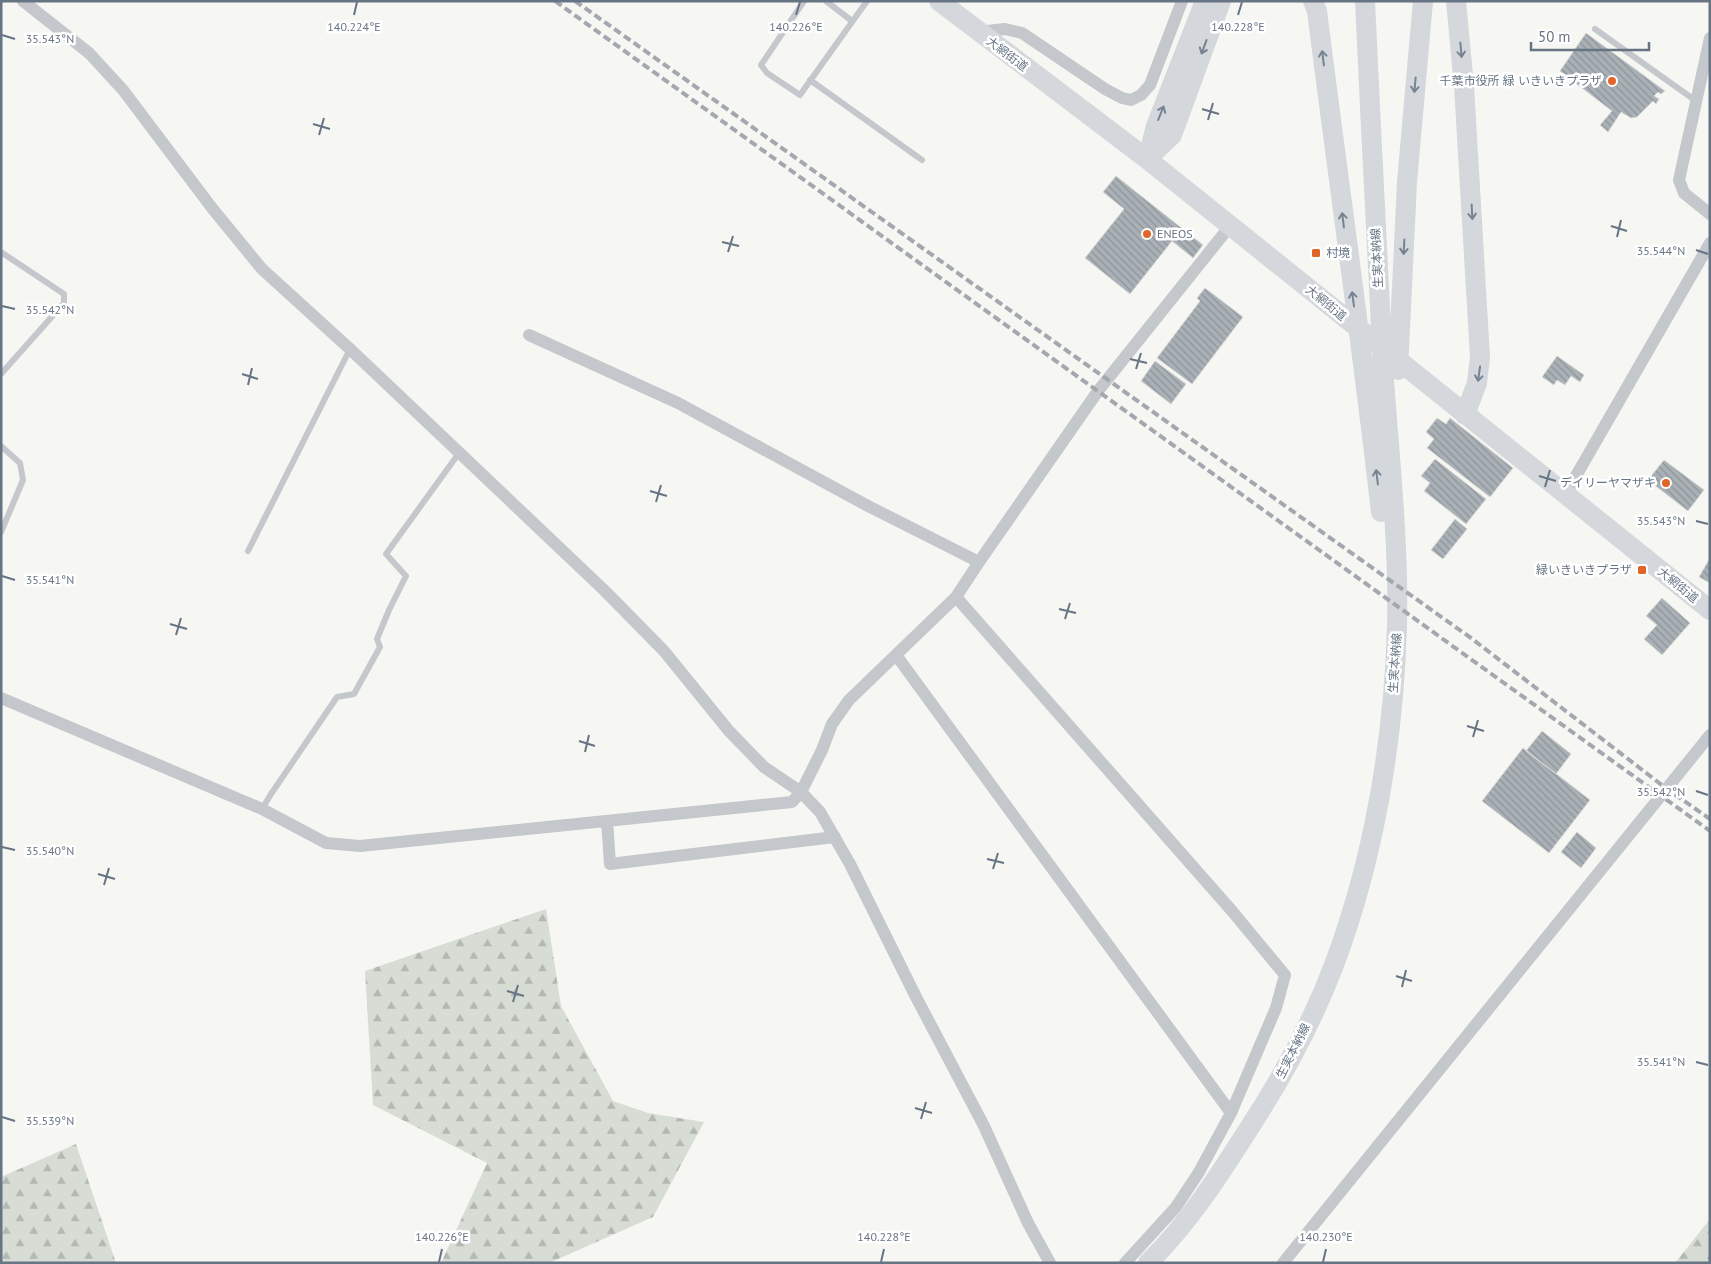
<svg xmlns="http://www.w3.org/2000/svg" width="1711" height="1264" font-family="'PT Sans','Noto Sans JP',sans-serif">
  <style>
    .forest { fill: url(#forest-firs) }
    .building { fill: url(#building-back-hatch); stroke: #d8d8d6 }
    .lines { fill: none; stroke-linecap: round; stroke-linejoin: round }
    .lane { stroke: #c4c7cb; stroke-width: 6 }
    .street { stroke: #c4c7cb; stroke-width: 12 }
    .primary { stroke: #d4d8dc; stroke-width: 20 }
    .rail { stroke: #a3a8ae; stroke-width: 4; stroke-dasharray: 8 4; stroke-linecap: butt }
    .oneway { stroke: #768391 }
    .ticks { fill: none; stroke: #667484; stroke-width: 2 }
    .poi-dot { fill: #e16529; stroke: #fff; stroke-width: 2 }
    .labels { text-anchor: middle; stroke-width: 5; stroke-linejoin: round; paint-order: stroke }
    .street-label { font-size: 12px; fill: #667484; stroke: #fff }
    .poi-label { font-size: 12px; fill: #667484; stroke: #fff; text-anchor: end }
    .ticks-label { font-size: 12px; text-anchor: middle; fill: #667484; stroke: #fff; stroke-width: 5; stroke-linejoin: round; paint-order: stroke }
  </style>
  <defs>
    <pattern id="forest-firs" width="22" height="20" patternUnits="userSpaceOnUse" patternTransform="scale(1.25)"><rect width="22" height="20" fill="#d7ddd4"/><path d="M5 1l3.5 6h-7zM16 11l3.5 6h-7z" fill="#b2b8b2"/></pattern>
    <pattern id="building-back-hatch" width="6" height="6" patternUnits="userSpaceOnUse" patternTransform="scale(1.25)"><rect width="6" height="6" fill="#a9b0b6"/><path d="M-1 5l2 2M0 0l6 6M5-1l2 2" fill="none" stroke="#8d949a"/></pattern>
  </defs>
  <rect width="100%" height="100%" fill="#f6f6f3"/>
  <path class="forest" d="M546 909 561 1006 613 1101 648 1113 704 1122 653 1217 549 1263H441L487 1163 373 1105 365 971Z
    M76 1144 116 1263H1V1177Z
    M1710 1219V1263H1675Z"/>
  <path class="building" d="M1586 33 1665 91 1661 94 1658 92 1654 96 1659 99 1656 104 1653 101 1637 117 1631 118 1621 112 1608 132 1600 125 1612 111 1560 71Z
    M1116 176 1203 245 1193 258 1172 241 1130 294 1085 258 1124 209 1103 192Z
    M1205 288 1243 317 1192 384 1157 358 1200 301 1197 298Z
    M1557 356 1584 375 1580 382 1571 376 1565 385 1557 380 1554 385 1542 377Z
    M1155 361 1186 384 1171 404 1141 381Z
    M1437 418 1446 424 1450 418 1513 468 1490 497 1427 448 1434 439 1426 432Z
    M1435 459 1486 499 1466 524 1424 491 1430 483 1421 476Z
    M1664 460 1704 490 1688 511 1648 480Z
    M1455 519 1467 529 1443 559 1431 550Z
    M1710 558V583L1699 577Z
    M1662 598 1690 623 1662 655 1644 639 1657 625 1646 616Z
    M1542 731 1571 754 1556 774 1526 751Z
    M1523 748 1590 800 1549 853 1482 801Z
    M1577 832 1596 848 1581 868 1561 852Z"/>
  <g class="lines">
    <path class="lane" d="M804 1 761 65 767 73 800 95 867 1
      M826 1 852 21
      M1595 29 1696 101
      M810 80 922 160
      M1 252 64 294V303L1 374
      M1 446 20 463 23 480 1 532
      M248 551 350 349
      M262 809 271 794 337 697 354 694 380 647 377 639 389 610 406 576 386 554 459 453"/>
    <path class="street" d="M23 1 89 53 123 90 212 208 262 269 350 349 605 591 664 651 729 731 764 767 801 792 820 812 850 864 916 997 984 1126 1028 1223 1050 1263
      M978 32 1005 29 1022 33 1105 89 1122 98 1131 100 1141 95 1150 85 1182 1
      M1710 38 1679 180 1684 193 1710 214
      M1565 495 1710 243
      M979 562 1098 391 1230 226
      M956 597 1232 911 1285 975 1276 1008 1231 1113
      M896 655 1231 1113 1199 1172 1176 1207 1125 1263
      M1 698 262 809 326 843 360 846 792 802 801 792 822 750 832 724 849 700 956 597 979 562 868 506 678 403 529 335
      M607 821 610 864 835 837
      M1283 1263 1710 735"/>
    <path class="primary" d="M939 1 1147 159 1710 610
      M1313 1 1317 11C1338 178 1362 345 1381 512
      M1456 1 1464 86 1480 357 1477 383 1465 415
      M1148 157 1156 126 1205 1
      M1147 159 1172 135 1221 1
      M1398 370 1407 182 1423 1
      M1148 1263C1188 1224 1218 1177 1248 1130 1282 1078 1312 1023 1334 965 1374 859 1394 739 1397 626 1399 540 1389 453 1383 367 1376 245 1371 123 1365 1"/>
    <path class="rail" d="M555 1 1710 831
      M575 1 1471 638 1667 789 1710 819"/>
  </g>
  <defs><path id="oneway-shaft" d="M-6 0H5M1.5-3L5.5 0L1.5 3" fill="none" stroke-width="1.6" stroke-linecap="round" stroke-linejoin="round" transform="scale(1.25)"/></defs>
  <g class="oneway">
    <use href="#oneway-shaft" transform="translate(1204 47) rotate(110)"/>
    <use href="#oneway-shaft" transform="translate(1461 50) rotate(85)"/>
    <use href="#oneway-shaft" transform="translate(1323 58) rotate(-97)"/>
    <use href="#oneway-shaft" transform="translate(1415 85) rotate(95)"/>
    <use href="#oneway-shaft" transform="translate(1161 113) rotate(-68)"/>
    <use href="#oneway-shaft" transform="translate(1472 212) rotate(87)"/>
    <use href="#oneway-shaft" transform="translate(1343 220) rotate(-97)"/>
    <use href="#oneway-shaft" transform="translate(1404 247) rotate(93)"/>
    <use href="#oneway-shaft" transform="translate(1353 299) rotate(-98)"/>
    <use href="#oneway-shaft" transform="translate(1479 374) rotate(98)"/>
    <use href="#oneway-shaft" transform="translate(1377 477) rotate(-97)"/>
  </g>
  <path class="ticks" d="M354 15 357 2M796 15 800 2M1238 15 1242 2M2 35 15 39M1202 109 1219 114M1208 120 1213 103M313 124 330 129M319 135 324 118M1611 226 1627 231M1617 237 1621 220M722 242 739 246M1696 250 1708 254M728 252 733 236M2 306 15 309M1130 359 1147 363M1136 369 1141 353M242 374 258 379M248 385 252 368M1539 476 1556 481M1545 487 1550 470M650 491 667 496M656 502 661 485M1696 521 1708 524M2 576 15 580M1059 609 1076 613M1065 619 1070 603M170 624 187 629M176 635 181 618M1467 726 1484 731M1473 737 1478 720M579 741 595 746M585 752 589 735M1696 791 1708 795M2 847 15 850M987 859 1004 863M993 869 998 853M98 874 115 879M104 885 109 868M1396 976 1412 981M1402 987 1406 970M507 991 524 996M513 1002 518 985M1696 1062 1708 1065M915 1108 932 1113M2 1117 15 1121M921 1119 926 1102M439 1262 442 1249M881 1262 884 1249M1323 1262 1326 1249"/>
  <g class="poi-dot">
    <circle cx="1612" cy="81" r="5"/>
    <circle cx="1147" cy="234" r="5"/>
    <rect x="1311" y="248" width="10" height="10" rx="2.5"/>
    <circle cx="1666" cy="483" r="5"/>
    <rect x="1637" y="565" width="10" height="10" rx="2.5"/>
  </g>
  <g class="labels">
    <g class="street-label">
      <text transform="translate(1007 54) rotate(37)" y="4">大網街道</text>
      <text transform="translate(1377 258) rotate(-93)" y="4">生実本納線</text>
      <text transform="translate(1326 303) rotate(39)" y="4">大網街道</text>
      <text transform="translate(1678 585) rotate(39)" y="4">大網街道</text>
      <text transform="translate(1395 663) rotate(-86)" y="4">生実本納線</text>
      <text transform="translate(1293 1051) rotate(-63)" y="4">生実本納線</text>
    </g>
    <g class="poi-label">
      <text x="1602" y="85">千葉市役所 緑 いきいきプラザ</text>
      <text x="1157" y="238" text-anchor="start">ENEOS</text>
      <text x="1326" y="257" text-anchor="start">村境</text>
      <text x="1656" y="487">デイリーヤマザキ</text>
      <text x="1632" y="574">緑いきいきプラザ</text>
    </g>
  </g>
  <g class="ticks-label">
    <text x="354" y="31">140.224°E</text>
    <text x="796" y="31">140.226°E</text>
    <text x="1238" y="31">140.228°E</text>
    <text x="50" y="43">35.543°N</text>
    <text x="1661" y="255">35.544°N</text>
    <text x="50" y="314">35.542°N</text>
    <text x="1661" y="525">35.543°N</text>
    <text x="50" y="584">35.541°N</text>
    <text x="1661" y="796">35.542°N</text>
    <text x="50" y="855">35.540°N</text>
    <text x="1661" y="1066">35.541°N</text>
    <text x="50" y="1125">35.539°N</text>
    <text x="442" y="1241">140.226°E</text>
    <text x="884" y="1241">140.228°E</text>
    <text x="1326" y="1241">140.230°E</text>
  </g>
  <rect width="1711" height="1264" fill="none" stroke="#667484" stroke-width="5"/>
  <path d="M1531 42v8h118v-8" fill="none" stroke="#667484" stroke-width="2.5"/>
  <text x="1538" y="42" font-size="15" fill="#667484" stroke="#ffffff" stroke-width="4" paint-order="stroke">50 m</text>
</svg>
